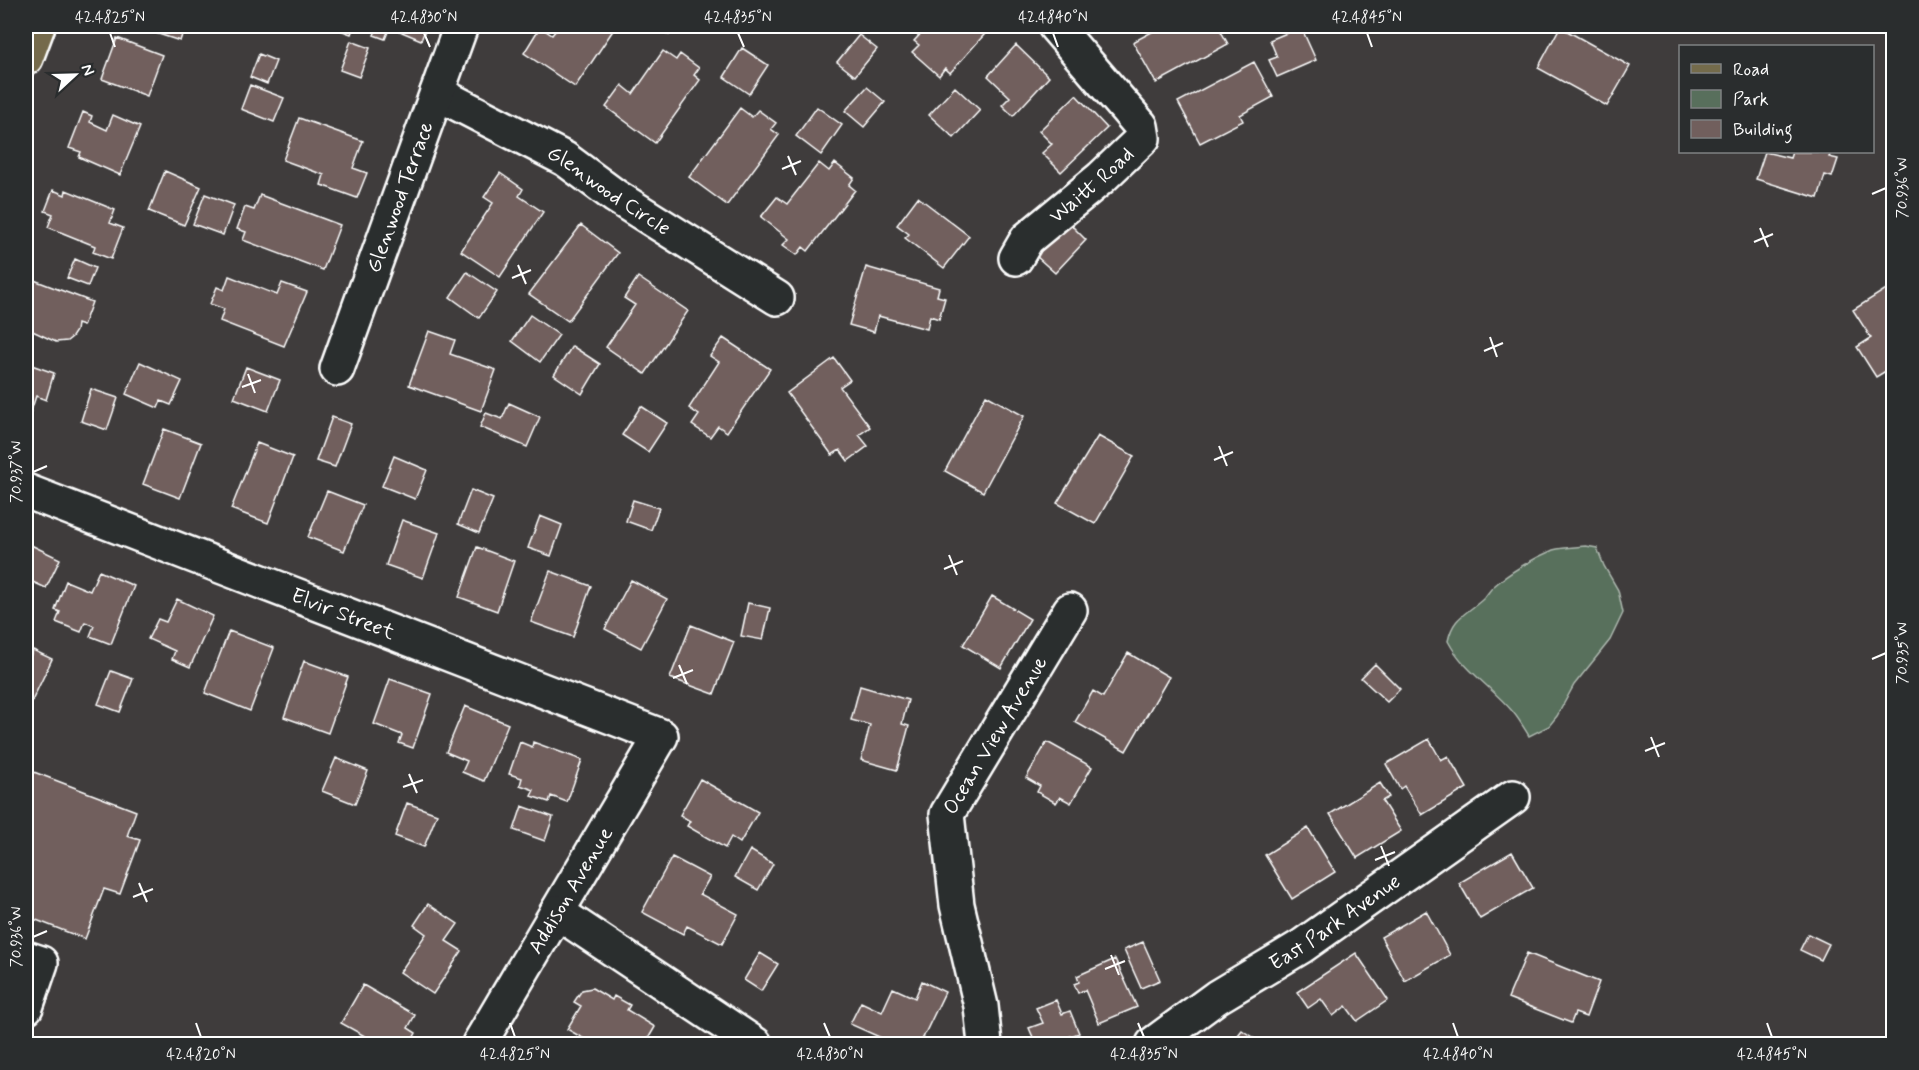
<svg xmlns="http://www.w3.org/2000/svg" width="1919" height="1070" font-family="Mynerve,sans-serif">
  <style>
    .green { fill: #586f5c; stroke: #acb7ae; stroke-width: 1.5 }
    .building { fill: #715f5d; stroke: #fff; stroke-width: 1.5 }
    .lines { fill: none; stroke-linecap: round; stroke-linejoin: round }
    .minor-casing { stroke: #fff; stroke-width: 38 }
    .major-casing { stroke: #fff; stroke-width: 38 }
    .minor { stroke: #2a2d2e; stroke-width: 33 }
    .major { stroke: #746b4b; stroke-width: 33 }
    .ticks { fill: none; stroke: #fff; stroke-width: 2 }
    .labels { text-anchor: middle; stroke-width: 4.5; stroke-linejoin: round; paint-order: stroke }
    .street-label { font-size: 21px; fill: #fff; stroke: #2a2d2e }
    .neatline { fill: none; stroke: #fff; stroke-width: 2 }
    .ticks-label { font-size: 15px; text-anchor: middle; fill: #fff }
  </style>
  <rect width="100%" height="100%" fill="#3f3c3c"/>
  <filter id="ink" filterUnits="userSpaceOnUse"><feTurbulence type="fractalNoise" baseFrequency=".0167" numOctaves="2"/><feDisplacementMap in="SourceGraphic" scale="12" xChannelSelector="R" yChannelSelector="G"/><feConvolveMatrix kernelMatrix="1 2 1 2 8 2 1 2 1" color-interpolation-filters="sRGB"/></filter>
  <g filter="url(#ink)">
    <path class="green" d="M1586 546 1597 548 1604 566 1618 590 1623 613 1610 640 1574 685 1557 716 1549 726 1529 736C1524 728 1519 719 1513 712 1492 687 1463 670 1448 641 1453 617 1465 615 1482 600 1487 596 1489 590 1494 586 1510 572 1534 558 1553 550 1563 547 1575 547 1586 546Z"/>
    <path class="building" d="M134 26H185L180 41Z
      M329 26H354L351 34Z
      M378 26H427L421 40 390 27 385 39 374 35Z
      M559 26H616L575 87 524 53 540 27 552 35Z
      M654 26H676L669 35Z
      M928 26H992L950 73 945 68 939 76 912 52 919 45 914 41Z
      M1163 26H1218L1228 44 1156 83 1133 42Z
      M1301 27 1316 60 1277 77 1269 60 1277 57 1270 40Z
      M1560 27 1630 66 1607 106 1538 68Z
      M859 35 877 49 855 76 837 62Z
      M117 38 162 55 147 96 102 79Z
      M351 41 370 48 359 77 340 70Z
      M1016 45 1049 77 1013 116 1002 105 1010 97 988 76Z
      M742 48 768 65 749 94 724 77Z
      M663 51 676 60 680 54 699 68 694 75 700 80 655 143 606 107 622 85 633 94Z
      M259 54 276 61 267 84 250 77Z
      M1254 62 1273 97 1240 115 1243 121 1200 143 1178 102Z
      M250 85 284 98 274 122 241 109Z
      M867 87 885 102 864 127 845 111Z
      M955 87 980 110 954 138 929 115Z
      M1076 95 1107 128 1061 172 1042 153 1052 144 1039 131Z
      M817 107 842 125 821 155 796 136Z
      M740 108 752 117 758 110 776 123 771 129 779 135 727 205 689 177Z
      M83 112 92 116 90 122 107 130 113 115 140 127 120 175 79 157 81 152 69 148Z
      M299 118 363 141 353 168 367 173 357 198 321 185 324 175 283 160Z
      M1765 152 1790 158 1792 152H1831L1829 157 1838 159 1832 177 1825 175 1818 198 1756 179Z
      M819 163 829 171 835 163 854 178 849 185 855 190 808 251 803 247 797 255 783 245 789 239 761 217 777 197 787 204Z
      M165 171 201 187 184 225 149 211Z
      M500 173 523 189 519 196 543 212 500 277 461 251 493 203 484 197Z
      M53 190 65 195 66 190 115 210 110 223 123 228 111 259 93 252 95 246 48 227 53 214 45 211Z
      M205 194 234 205 223 235 193 224Z
      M260 195 340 225 323 270 243 240 246 232 237 229 245 207 254 210Z
      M918 197 969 236 944 268 905 238 909 234 897 225Z
      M1068 222 1086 240 1055 273 1036 256Z
      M581 225 618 253 568 321 529 294Z
      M75 259 95 268 88 286 67 278Z
      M866 267 939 288 937 296 945 298 939 319 930 316 927 329 878 316 874 332 849 325Z
      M467 272 497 292 479 318 450 297Z
      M229 276 277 295 282 283 307 292 284 346 220 321 224 309 210 304 217 287 224 290Z
      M26 277 92 302 83 326 77 324 76 331 72 337 67 341 56 342 26 328Z
      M638 277 688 311 645 374 606 347 635 305 624 298Z
      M1894 284V366L1876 377 1857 347 1871 338 1853 310Z
      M530 315 559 335 540 362 512 341Z
      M429 331 455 340 450 354 496 370 481 411 409 385Z
      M723 338 770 369 727 432 718 426 710 437 692 425 699 415 689 408 719 362 710 356Z
      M572 346 600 364 582 394 554 375Z
      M834 358 850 380 840 387 870 427 859 435 868 446 848 461 840 450 832 455 787 393Z
      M140 362 182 381 171 405 161 401 158 408 126 394Z
      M26 363 54 373 46 400 36 396 29 417 26 416Z
      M246 367 280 380 268 411 234 398Z
      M91 389 118 398 107 430 81 421Z
      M986 395 1024 416 983 492 945 471Z
      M509 403 540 417 527 447 480 427 486 413 502 419Z
      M641 406 667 423 648 452 622 435Z
      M332 417 351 424 335 467 316 461Z
      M164 429 201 443 180 498 143 484Z
      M1098 436 1134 456 1095 524 1057 503Z
      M257 443 293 457 268 523 231 509Z
      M394 456 427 470 415 499 382 486Z
      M471 490 493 499 479 533 458 524Z
      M327 491 363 505 344 551 308 537Z
      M633 500 659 508 651 530 626 521Z
      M540 516 562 525 551 556 528 548Z
      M402 520 439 533 423 578 386 565Z
      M31 545 60 559 46 588 26 579V556Z
      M477 547 514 561 497 611 459 597Z
      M99 571 134 586 111 644 90 636 94 626 85 622 81 632 56 622 60 612 55 610 66 581 90 591Z
      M550 571 591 586 573 637 531 622Z
      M631 580 667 599 641 648 605 629Z
      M992 596 1030 619 1001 668 963 645Z
      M177 599 213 616 190 667 172 659 175 651 148 639 158 619 166 622Z
      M748 603 770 608 763 640 741 636Z
      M691 625 734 642 714 694 670 678Z
      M229 631 274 648 250 711 205 693Z
      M33 650 52 659 31 703 26 700V665Z
      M1128 653 1169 677 1126 751 1075 722 1093 691 1103 697Z
      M304 661 348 677 328 733 284 717Z
      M1375 664 1400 689 1387 702 1361 678Z
      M111 671 133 679 120 712 98 704Z
      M390 679 432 694 413 748 399 743 402 735 374 724Z
      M860 686 908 700 902 724 909 726 897 770 861 760 870 725 851 720Z
      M465 706 508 724 484 781 462 772 467 761 446 752Z
      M1429 739 1441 760 1448 756 1467 788 1422 815 1404 786 1400 789 1386 764Z
      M520 742 532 747 533 742 582 760 567 802 551 796 549 802 531 796 534 790 520 785 522 778 509 774Z
      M1047 742 1092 767 1071 803 1060 797 1056 803 1037 792 1040 786 1026 778Z
      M336 758 368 771 355 804 322 791Z
      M26 769 136 811 127 836 140 840 120 894 104 889 85 939 26 916Z
      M700 779 758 812 740 843 731 837 725 848 687 826 690 821 680 815Z
      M1380 783 1389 797 1382 801 1401 831 1357 858 1330 814Z
      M407 803 437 814 424 847 395 836Z
      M522 806 553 817 545 841 514 830Z
      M1308 828 1335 872 1292 899 1265 855Z
      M750 850 773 864 758 890 735 877Z
      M1512 852 1533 888 1480 919 1459 883Z
      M672 857 710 877 700 894 738 914 722 944 687 926 683 934 642 912Z
      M428 904 458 924 446 941 462 951 433 994 400 972 426 934 414 925Z
      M1426 911 1450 955 1405 981 1381 937Z
      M1808 934 1829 944 1821 960 1800 950Z
      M1143 942 1160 980 1141 988 1124 950Z
      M760 953 778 964 761 991 744 980Z
      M1356 953 1388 1000 1357 1021 1346 1006 1333 1016 1321 999 1308 1008 1297 992Z
      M1527 953 1599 982 1586 1017 1575 1013 1571 1023 1508 998Z
      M1115 959 1137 1007 1099 1023 1085 990 1078 993 1074 984 1079 982 1077 976Z
      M922 981 945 992 920 1044H895L850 1024 861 1002 882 1012 893 988 915 998Z
      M363 985 415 1015 408 1028 416 1033 410 1044H379L341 1023Z
      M592 988 612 1000 614 996 630 1005 627 1010 655 1027 645 1044H593L567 1029 581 1006 574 1002 582 990Z
      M1056 1000 1062 1014 1070 1011 1079 1033 1050 1044H1036L1029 1028 1043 1023 1036 1008Z
      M1242 1030 1262 1044H1231Z"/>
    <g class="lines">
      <defs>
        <g id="minor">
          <path id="s1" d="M437 93 565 159 615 196 777 298"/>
          <path id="s2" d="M1016 258 1027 239 1101 178 1143 138 1141 126 1055 26"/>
          <path id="s3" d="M337 369 461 26"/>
          <path id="s4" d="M26 491 661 736 479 1044"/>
          <path d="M557 912 755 1044"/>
          <path d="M26 958 41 963 26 1007"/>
          <path id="s5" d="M985 1044 981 1006 957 905 947 814 1070 610"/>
          <path id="s6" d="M1153 1044 1217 997 1302 946 1513 797"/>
        </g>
        <path id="major" d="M26 58 38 26"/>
      </defs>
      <use href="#minor" class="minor-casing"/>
      <use href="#major" class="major-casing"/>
      <use href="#minor" class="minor"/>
      <use href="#major" class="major"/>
    </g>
  </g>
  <path class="ticks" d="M110 33 115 47M424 33 430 47M738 33 744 47M1053 33 1058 47M1367 33 1372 47M788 156 796 175M782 169 801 161M1872 194 1886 188M1760 228 1768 247M1754 242 1773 234M518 265 526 284M512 278 531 270M1490 337 1497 357M1484 351 1503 343M248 374 255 393M242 387 261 380M1219 446 1227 466M1214 460 1233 452M33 472 47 466M949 555 957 575M944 569 963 561M1872 659 1886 653M679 665 687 684M673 678 693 670M1651 737 1659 757M1645 751 1665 743M409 774 417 793M403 787 423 780M1381 846 1389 866M1375 860 1395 852M139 883 147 902M133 897 153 889M33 937 47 931M1111 955 1119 975M1105 969 1125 961M196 1023 201 1037M510 1023 515 1037M824 1023 830 1037M1138 1023 1144 1037M1453 1023 1458 1037M1767 1023 1772 1037"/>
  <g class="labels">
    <g class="street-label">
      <text dy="7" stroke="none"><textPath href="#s2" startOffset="106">Waitt Road</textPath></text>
      <text dy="7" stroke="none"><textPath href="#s1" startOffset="198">Glenwood Circle</textPath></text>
      <text dy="7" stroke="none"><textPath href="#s3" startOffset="183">Glenwood Terrace</textPath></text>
      <text dy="7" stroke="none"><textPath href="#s4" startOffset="340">Elvir Street</textPath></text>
      <text dy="7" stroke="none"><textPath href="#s5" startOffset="326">Ocean View Avenue</textPath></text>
      <text transform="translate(570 890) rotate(-59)" y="7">Addison Avenue</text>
      <text dy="7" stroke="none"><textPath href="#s6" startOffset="219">East Park Avenue</textPath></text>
    </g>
  </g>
  <rect width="1919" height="1070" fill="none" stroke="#2a2d2e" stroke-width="66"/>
  <rect x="1679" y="45" width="195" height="108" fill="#2a2d2e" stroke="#7f8182" stroke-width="1.5"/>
  <rect x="1691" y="64" width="30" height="9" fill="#746b4b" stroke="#7f8182" stroke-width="1.5"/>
  <text x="1733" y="75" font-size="18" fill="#ffffff">Road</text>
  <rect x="1691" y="90" width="30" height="18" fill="#586f5c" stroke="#7f8182" stroke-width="1.5"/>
  <text x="1733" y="105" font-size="18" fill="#ffffff">Park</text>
  <rect x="1691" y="120" width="30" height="18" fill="#715f5d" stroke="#7f8182" stroke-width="1.5"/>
  <text x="1733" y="135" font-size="18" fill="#ffffff">Building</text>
  <g transform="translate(75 75) rotate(68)" stroke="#2a2d2e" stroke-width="4.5" paint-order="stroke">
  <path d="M0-4.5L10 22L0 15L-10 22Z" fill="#ffffff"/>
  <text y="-9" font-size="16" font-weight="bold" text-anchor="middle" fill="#ffffff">N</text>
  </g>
  <rect x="33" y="33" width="1853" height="1004" class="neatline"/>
  <g class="ticks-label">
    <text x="110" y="22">42.4825°N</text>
    <text x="424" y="22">42.4830°N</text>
    <text x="738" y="22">42.4835°N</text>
    <text x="1053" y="22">42.4840°N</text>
    <text x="1367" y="22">42.4845°N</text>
    <text transform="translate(1902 188) rotate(-90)" y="5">70.936°W</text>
    <text transform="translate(16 472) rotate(-90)" y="5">70.937°W</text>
    <text transform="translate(1902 653) rotate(-90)" y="5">70.935°W</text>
    <text transform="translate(16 937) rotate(-90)" y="5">70.936°W</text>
    <text x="201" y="1059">42.4820°N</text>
    <text x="515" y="1059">42.4825°N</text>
    <text x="830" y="1059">42.4830°N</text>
    <text x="1144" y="1059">42.4835°N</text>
    <text x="1458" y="1059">42.4840°N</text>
    <text x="1772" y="1059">42.4845°N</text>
  </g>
</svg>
